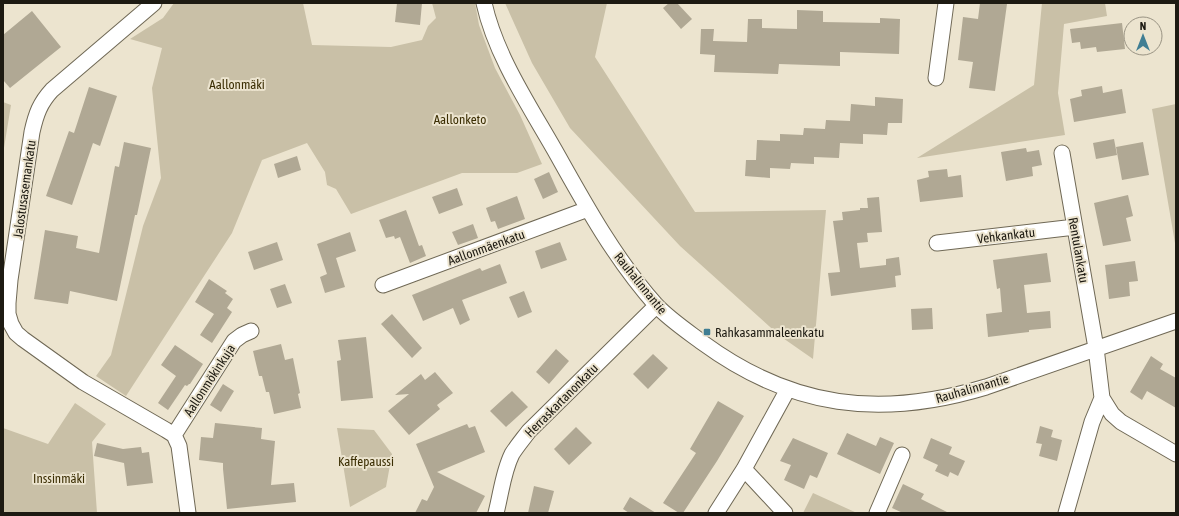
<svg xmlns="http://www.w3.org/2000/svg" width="1179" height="516" font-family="'Asap Condensed',sans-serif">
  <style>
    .green { fill: #c9c0a7 }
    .building { fill: #b0a894 }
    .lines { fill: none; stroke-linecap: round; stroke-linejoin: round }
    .minor-casing { stroke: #6f6855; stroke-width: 17 }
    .minor { stroke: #fff; stroke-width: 15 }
    .poi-dot { fill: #407e93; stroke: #ece4cf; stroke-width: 1.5 }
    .labels { text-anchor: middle; stroke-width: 4; stroke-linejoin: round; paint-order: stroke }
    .park-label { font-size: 13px; fill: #3c2f04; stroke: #ece4cf }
    .street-label { font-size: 13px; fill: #1d1a12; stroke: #ece4cf }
    .poi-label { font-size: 13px; fill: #1d1a12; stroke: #ece4cf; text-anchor: start }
  </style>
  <rect width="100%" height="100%" fill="#ece4cf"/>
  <path class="green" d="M174 3H303L312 45 391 47 422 40 428 26 436 18 432 3H475L479 25 495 68 520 115 542 164 517 173H462L351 214 336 189 327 185 325 172 307 143 262 160 232 233 126 396 96 376 111 355 143 226 161 178 152 88 162 48 130 39 163 18Z
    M505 3H607L595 57 695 212 826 210 813 359 780 336 680 246 570 128 532 63Z
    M1042 3H1105L1107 16 1064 24 1058 93 1065 135 917 158 1034 85Z
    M3 102 11 105 3 154Z
    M1176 104V249L1152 109Z
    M75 403 106 424 92 442 97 513H3V428L48 444Z
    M337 428 374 430 392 454 386 487 350 507Z
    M813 493 857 513H803Z"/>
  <path class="building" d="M397 3H422L420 25 395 22Z
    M669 3H677L692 19 681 29 663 8Z
    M980 3H998L1007 4 995 91 969 88 973 62 958 60 963 17 978 19Z
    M797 10 823 11V22L880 23V18L900 19 899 54 840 52V66L779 64 778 74 714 72 715 55 700 54 701 29H714L713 41 747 42 748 19H762V28L797 29Z
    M32 11 61 47 10 88 3 80V35Z
    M1122 23 1125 49 1097 52 1096 47 1081 49 1080 42 1072 43 1070 29Z
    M1102 86 1103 93 1122 89 1126 113 1074 122 1070 99 1082 96 1081 90Z
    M89 87 117 96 100 146 93 143 72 205 46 196 69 131 74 133Z
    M875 97 903 99 902 123H888L887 135 863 134V144L840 143 839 158 814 157V164L791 163 790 169 770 168V178L745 176 746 160H756L757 140 780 141V134L803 135 804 128 825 129 826 120 850 121 851 104 875 106Z
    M1114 139 1117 155 1096 159 1093 143Z
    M124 142 151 148 137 215H135L117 301 70 291 68 304 34 299 45 230 78 236 76 248 99 253 115 166 119 167Z
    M1143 142 1149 175 1122 180 1116 147Z
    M1026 148 1027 152 1039 150 1042 165 1032 167 1033 176 1006 181 1001 152Z
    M297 156 301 170 278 178 274 164Z
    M947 169 948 177 961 175 963 197 920 202 917 180 929 177 928 171Z
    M549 172 558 192 543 199 534 179Z
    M457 188 463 205 439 214 432 197Z
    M1128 195 1133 216 1126 218 1131 241 1103 246 1094 203Z
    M517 196 525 219 498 229 495 221 491 222 486 208Z
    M879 197 882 232 867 233 868 242 857 243 860 268 886 265V259L899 257 901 275 895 276 896 287 831 296 828 273 840 272 833 221 843 220 842 212 860 210V208H868L867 198Z
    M406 210 419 246 422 245 426 256 410 263 400 237 395 239 394 236 386 238 379 220Z
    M473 224 478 238 458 245 452 232Z
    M350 232 356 251 336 258 345 287 325 293 320 277 327 274 317 244Z
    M277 242 283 260 254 270 248 252Z
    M560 242 567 260 541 269 535 251Z
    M1047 253 1051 282 1024 285 1027 313 1050 311 1051 328 1029 330V332L988 337 986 314 1002 312 1000 288 997 289 993 260Z
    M1135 261 1138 281 1129 282 1130 296 1109 299 1105 265Z
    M500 264 507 283 462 300 470 320 460 325 453 308 423 321 412 295 480 268 482 271Z
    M209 279 227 291 225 293 233 299 227 308 232 312 212 343 200 335 214 314 195 302Z
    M285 284 292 303 277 308 270 289Z
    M524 291 532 312 518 318 509 297Z
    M932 308 933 329 912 330 911 309Z
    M392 314 422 348 412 358 381 324Z
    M366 337 373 398 341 401 337 361 341 360 338 340Z
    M281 344 285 360 293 358 300 393 298 394 301 408 274 414 269 392H266L262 376H259L253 351Z
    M175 345 203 364 190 384H189L187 386 185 385 168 410 158 403 176 376 161 365Z
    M556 349 569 361 549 384 536 372Z
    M653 354 668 368 648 389 633 374Z
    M1151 356 1163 364 1160 369 1176 378V408L1147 391 1142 400 1130 392Z
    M435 372 453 393 437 405 440 409 409 435 388 411 409 394 395 395 421 374 425 380Z
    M223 384 234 391 221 412 210 405Z
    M512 391 528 407 506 427 490 411Z
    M718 401 744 416 717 461 683 513H679L663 503 696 453 690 449Z
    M215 423 262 428 261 439 275 441 271 485 294 483 296 502 227 509 223 469V463L199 460 201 437 213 438Z
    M467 424 469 428 475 426 485 452 437 472 485 496 476 513H415L422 499 427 501 434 487 416 444Z
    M1040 426 1053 430 1051 437 1062 440 1057 461 1039 456 1042 444 1036 443Z
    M576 427 592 443 569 465 554 449Z
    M847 433 876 446 880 437 894 443 880 474 837 454Z
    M793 438 828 453 817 478 810 475 804 489 784 480 791 465 780 461Z
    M931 438 952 447 949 454 965 461 958 476 950 472 948 477 935 471 938 465 923 458Z
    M97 443 123 449 141 447 142 453 149 452 153 483 127 486 124 463 94 456Z
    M903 484 924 494 921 499 949 513H903L892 508Z
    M534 486 554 491 548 513H528Z
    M630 497 656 513H629L623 509Z"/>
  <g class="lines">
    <defs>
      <path id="minor" d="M154 3 52 90C40 103 36 114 32 132L10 280 8 303V314L11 324 16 333 23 339 83 382 166 430 174 435 179 446 188 513
        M484 3C496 57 531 108 558 156 587 208 616 260 656 305 669 319 687 331 703 343 792 408 880 419 986 387L1176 321
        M936 78 946 3
        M1062 153 1096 348 1102 398 1092 422 1066 513
        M937 243 1075 227
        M383 285 588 209
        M1102 398 1112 414 1121 422 1176 454
        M174 435 234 341 242 335 251 331
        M744 469 785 513
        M496 513C501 494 503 472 512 454 517 446 523 439 529 431L656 306
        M716 513 744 469 788 389
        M877 513 902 455"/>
    </defs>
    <use href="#minor" class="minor-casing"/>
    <use href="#minor" class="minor"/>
  </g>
  <rect class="poi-dot" x="703" y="328" width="8" height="8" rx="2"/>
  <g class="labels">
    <g class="park-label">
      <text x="237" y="89">Aallonmäki</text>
      <text x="460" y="124">Aallonketo</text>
      <text x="366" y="466">Kaffepaussi</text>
      <text x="59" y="483">Inssinmäki</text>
    </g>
    <g class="street-label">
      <text transform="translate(24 189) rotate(-82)" y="5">Jalostusasemankatu</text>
      <text transform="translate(1006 235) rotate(-7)" y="5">Vehkankatu</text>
      <text transform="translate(486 247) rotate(-20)" y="5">Aallonmäenkatu</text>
      <text transform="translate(1079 250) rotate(80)" y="5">Rentulankatu</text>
      <text transform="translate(641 283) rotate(51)" y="5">Rauhalinnantie</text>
      <text transform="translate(209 380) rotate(-57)" y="5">Aallonmökinkuja</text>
      <text transform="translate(972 388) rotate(-16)" y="5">Rauhalinnantie</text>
      <text transform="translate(561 400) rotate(-45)" y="5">Herraskartanonkatu</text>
    </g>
    <g class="poi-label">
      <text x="715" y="337">Rahkasammaleenkatu</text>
    </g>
  </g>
  <rect width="1179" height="516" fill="none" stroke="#1d1a12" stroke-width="8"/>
  <g transform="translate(1143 36)"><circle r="19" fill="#ece4cf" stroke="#999383"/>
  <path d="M0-3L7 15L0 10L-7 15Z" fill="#407e93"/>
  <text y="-6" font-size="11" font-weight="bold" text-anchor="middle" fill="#1d1a12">N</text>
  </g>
</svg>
